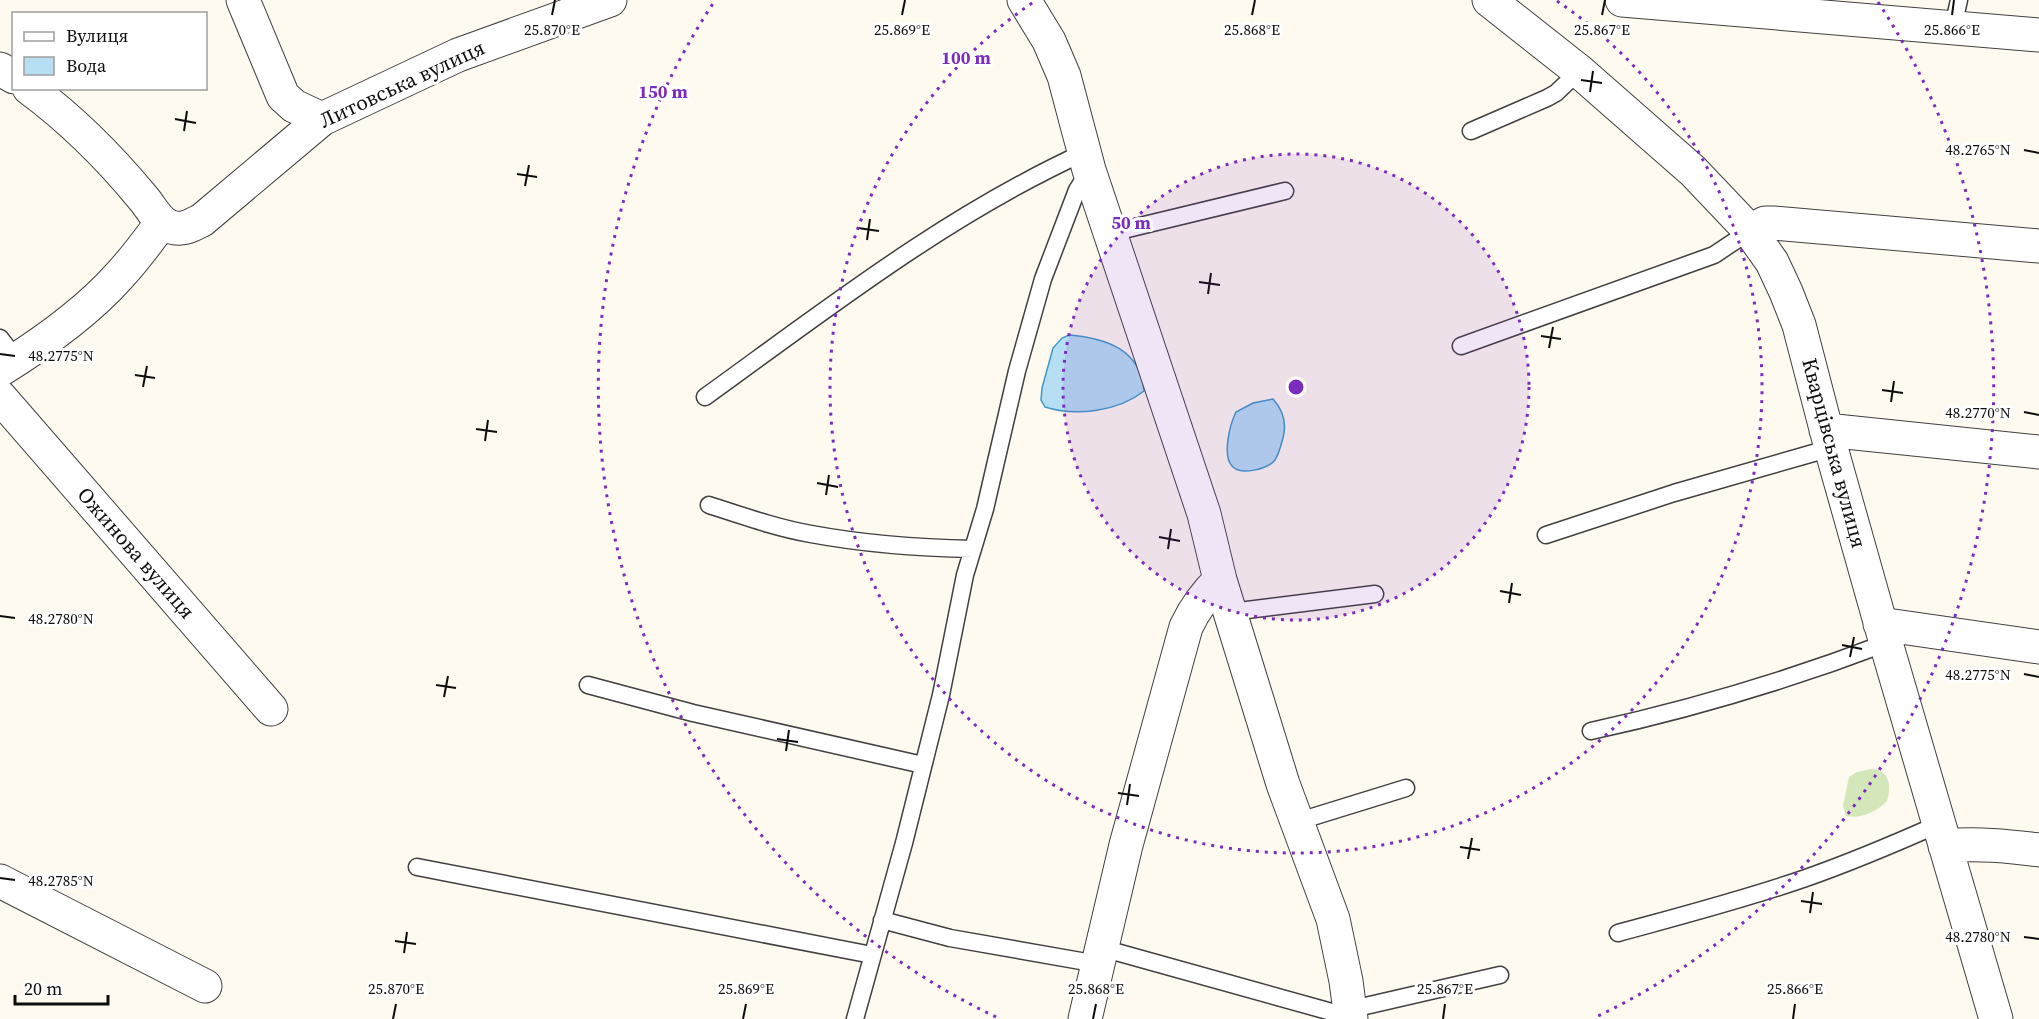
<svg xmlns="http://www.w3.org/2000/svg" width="2039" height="1019" font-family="'Source Serif 4',serif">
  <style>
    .green { fill: #d4e7ba }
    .water { fill: #b6dff3; stroke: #4098c7; stroke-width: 1.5 }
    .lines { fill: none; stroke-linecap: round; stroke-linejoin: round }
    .lane-casing { stroke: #404040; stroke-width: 19 }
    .street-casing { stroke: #404040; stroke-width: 35 }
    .lane { stroke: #fff; stroke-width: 16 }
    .street { stroke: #fff; stroke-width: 33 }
    .ticks { fill: none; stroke: #0d0d0d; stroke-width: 2 }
    .ring { fill: none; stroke: #7b2cbf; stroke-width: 3; stroke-dasharray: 3 6 }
    .labels { text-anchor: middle; stroke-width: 6; stroke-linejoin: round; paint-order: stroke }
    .street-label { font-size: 21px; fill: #0d0d0d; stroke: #fff }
    .ticks-label { font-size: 15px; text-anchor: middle; fill: #0d0d0d; stroke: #fff; stroke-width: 6; stroke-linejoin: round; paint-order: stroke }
    .centre { fill: #7b2cbf; stroke: #fff; stroke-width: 3 }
    .ring-label { font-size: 18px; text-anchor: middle; font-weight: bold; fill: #7b2cbf; stroke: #fff; stroke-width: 6; stroke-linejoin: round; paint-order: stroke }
  </style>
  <rect width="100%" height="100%" fill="#fefaef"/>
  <path class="green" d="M1871 769C1889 770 1892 785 1887 801 1877 812 1860 819 1846 816L1843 806 1849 777 1857 772Z"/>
  <path class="water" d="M1069 335C1105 338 1141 349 1144 391 1119 411 1076 417 1045 407L1041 400 1042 388 1053 348 1062 338Z
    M1273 399C1283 410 1287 423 1283 438 1281 445 1279 454 1275 460 1268 469 1241 476 1232 466 1222 455 1230 424 1236 412L1253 403Z"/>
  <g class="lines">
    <defs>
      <path id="lane" d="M1953 27 1959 0
        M1471 131 1547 98 1556 93 1579 71
        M1111 233 1285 191
        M0 338 17 360
        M1461 346 1714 255 1750 231
        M705 397C827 309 947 215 1085 152
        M709 505C743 516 777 528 811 534 865 544 919 548 973 549
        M1546 535 1674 493 1831 448
        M1231 612 1375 594
        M588 685 693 713 923 765
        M1591 731C1692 709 1789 680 1886 643
        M1296 822 1406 788
        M417 867 872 955
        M882 920 950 938 1098 964
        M1618 933C1680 916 1742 900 1803 879 1849 863 1894 844 1939 824
        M1102 948 1335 1013 1500 975
        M855 1019 904 843 941 695 965 575 985 509 1017 371 1043 279 1077 190 1089 171"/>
      <path id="street" d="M243 0 283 96 294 106 322 119
        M1024 0 1049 41 1064 76 1089 170 1204 514 1220 580 1283 784 1333 919 1346 981 1351 1019
        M1489 0 1579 71 1693 171 1750 231 1772 262 1786 292 1799 325 1831 448 1886 643 1996 1019
        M1622 0 2039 35
        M0 69 14 77
        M29 88C71 119 110 158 143 198 151 207 158 223 171 227 183 231 192 225 202 220L322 119 458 55 610 0
        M1750 231 1765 223H1773L2039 246
        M0 370C42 344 86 313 119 276 135 259 148 241 162 222
        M0 397 271 709
        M1826 430 2039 452
        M1880 624 2039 647
        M1945 846C1977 843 2007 846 2039 850
        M0 881 205 986
        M1085 1019 1126 845 1186 627C1195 608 1205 594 1220 580"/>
    </defs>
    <use href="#lane" class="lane-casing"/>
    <use href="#street" class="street-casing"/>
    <use href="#lane" class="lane"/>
    <use href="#street" class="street"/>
  </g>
  <path class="ticks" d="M552 15 555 0M902 15 905 0M1252 15 1255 0M1602 15 1605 0M1952 15 1954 0M1581 80 1602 83M1590 92 1593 71M175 119 196 123M184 131 187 111M2024 150 2039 153M517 174 537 177M525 186 529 165M858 228 879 231M867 240 870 219M1199 282 1220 285M1208 294 1211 273M1541 336 1561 339M1549 348 1553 327M0 354 15 356M135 375 155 378M143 387 147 366M1882 390 1903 393M1891 402 1894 381M2024 412 2039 415M476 429 497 432M485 441 488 420M817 483 838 487M826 495 829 475M1159 537 1180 541M1168 549 1171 529M1500 591 1521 595M1509 603 1512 583M0 616 15 618M1842 645 1862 649M1850 657 1854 637M2024 674 2039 677M436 685 456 688M444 697 448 676M777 739 798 742M786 751 789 730M1118 793 1139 796M1127 805 1130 784M1460 847 1480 850M1468 859 1472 838M0 878 15 880M1801 901 1822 904M1810 913 1813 892M2024 937 2039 939M395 941 416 944M404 953 407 932M393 1019 396 1004M743 1019 746 1004M1093 1019 1096 1004M1443 1019 1445 1004M1793 1019 1795 1004"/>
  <circle cx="1296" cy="387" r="233" fill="#7b2cbf" fill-opacity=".12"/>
  <g class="ring">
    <circle cx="1296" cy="387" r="233"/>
    <path d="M1557 1A466 466 0 1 1 1035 1"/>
    <path d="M996 1017A698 698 0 0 1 714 2M1878 2A698 698 0 0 1 1596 1017"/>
  </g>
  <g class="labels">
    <g class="street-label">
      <text transform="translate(402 84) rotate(-25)" y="7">Литовська вулиця</text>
      <text transform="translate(1834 453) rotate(75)" y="7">Кварцівська вулиця</text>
      <text transform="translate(136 553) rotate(49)" y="7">Ожинова вулиця</text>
    </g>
  </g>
  <g class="ticks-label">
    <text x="552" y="35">25.870°E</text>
    <text x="902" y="35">25.869°E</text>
    <text x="1252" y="35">25.868°E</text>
    <text x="1602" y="35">25.867°E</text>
    <text x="1952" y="35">25.866°E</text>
    <text x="1978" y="155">48.2765°N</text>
    <text x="61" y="361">48.2775°N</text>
    <text x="1978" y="418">48.2770°N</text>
    <text x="61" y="624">48.2780°N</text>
    <text x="1978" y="680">48.2775°N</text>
    <text x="61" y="886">48.2785°N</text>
    <text x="1978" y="942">48.2780°N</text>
    <text x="396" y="994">25.870°E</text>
    <text x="746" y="994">25.869°E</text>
    <text x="1096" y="994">25.868°E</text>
    <text x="1445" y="994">25.867°E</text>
    <text x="1795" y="994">25.866°E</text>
  </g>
  <circle cx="1296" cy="387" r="9" class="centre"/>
  <g class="ring-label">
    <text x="966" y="64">100 m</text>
    <text x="663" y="98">150 m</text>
    <text x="1131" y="229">50 m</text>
  </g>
  <rect x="12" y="12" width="195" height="78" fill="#ffffff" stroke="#9e9e9e" stroke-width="1.5"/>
  <rect x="24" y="32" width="30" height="9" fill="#ffffff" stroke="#9e9e9e" stroke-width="1.5"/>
  <text x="66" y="42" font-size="18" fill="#0d0d0d">Вулиця</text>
  <rect x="24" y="57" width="30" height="18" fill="#b6dff3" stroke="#9e9e9e" stroke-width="1.5"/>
  <text x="66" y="72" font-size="18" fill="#0d0d0d">Вода</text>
  <path d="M15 995v9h93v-9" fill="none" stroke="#0d0d0d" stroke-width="3"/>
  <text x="24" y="995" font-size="18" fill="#0d0d0d" stroke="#ffffff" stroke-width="4.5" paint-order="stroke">20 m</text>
</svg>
